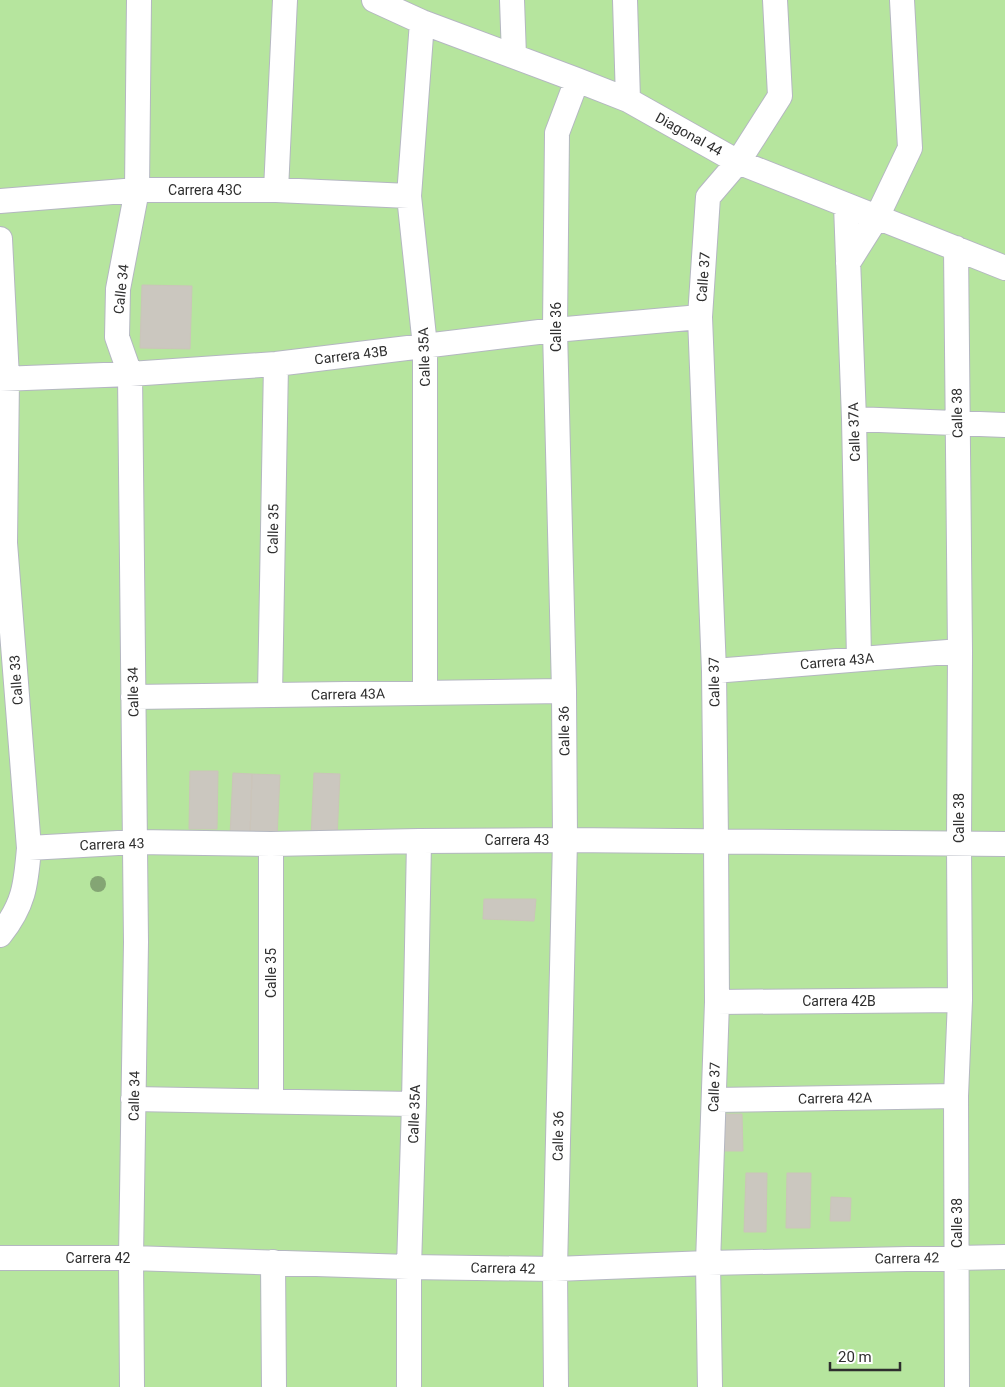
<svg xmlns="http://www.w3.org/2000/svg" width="1005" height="1387" font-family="Roboto,sans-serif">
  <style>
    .green { fill: #b6e59e }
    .building { fill: #cbc7bf; stroke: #cbc5ba }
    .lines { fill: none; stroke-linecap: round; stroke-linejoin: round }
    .street-casing { stroke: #b4b7c1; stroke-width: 26 }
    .street { stroke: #fff; stroke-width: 24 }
    .tree { fill: #84a574 }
    .labels { text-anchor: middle; stroke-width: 4; stroke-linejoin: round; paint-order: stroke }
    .street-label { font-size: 14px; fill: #2e2e2e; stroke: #fff }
  </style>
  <rect width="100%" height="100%" fill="#efe9e1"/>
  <path class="green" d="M0 0H1005V1387H0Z"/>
  <path class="building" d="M142 285 192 286 190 349 140 348Z
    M190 771H218L217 829H189Z
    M233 773 252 774 250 836 230 835Z
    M314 773 340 774 337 838 311 837Z
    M252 774 280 775 277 837 250 836Z
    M484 899H536L534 921 483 919Z
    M720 1114H742L743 1151H721Z
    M746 1173H767L766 1232H744Z
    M787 1173H811L810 1228H786Z
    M831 1197 851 1198 850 1221H830Z"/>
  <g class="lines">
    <defs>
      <path id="street" d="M374 0 422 22 577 80 628 100 738 162 1005 268
        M512 0 514 56
        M625 0 628 100
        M422 22 409 196 425 346V693
        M276 190 285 0
        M0 201 137 190H276L409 196
        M846 205 854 419 859 659
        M0 239 7 378 5 543 29 848C26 885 24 905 0 935
        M956 248 960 651 959 845 960 1000 956 1096 957 1387
        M848 263 877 217 910 148 902 0
        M0 379 130 374 276 364 555 330 700 317
        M854 419 1005 425
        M714 671 960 651
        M270 695 276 364
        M133 697 564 691
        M271 844V1101
        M29 848 136 842 271 844 419 841 565 840 1005 844
        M717 1002 960 1000
        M133 1099 414 1104
        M714 1100 956 1096
        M0 1258H131L409 1267 555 1269 708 1263 1005 1257
        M273 1262 274 1387
        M132 1387 131 1258 136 942 130 374 117 337 118 289 137 190 139 0
        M409 1387V1267L414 1104 419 841
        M556 1387 555 1269 565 840 564 691 555 330 557 133 577 80
        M710 1387 708 1263 717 1002 716 841 714 671 700 317 708 197 738 162 780 96 775 0"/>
    </defs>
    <use href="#street" class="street-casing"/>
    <use href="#street" class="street"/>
  </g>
  <circle class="tree" cx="98" cy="884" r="8"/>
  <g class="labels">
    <g class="street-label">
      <text transform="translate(689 134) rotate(29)" y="5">Diagonal 44</text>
      <text x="205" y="195">Carrera 43C</text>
      <text transform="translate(703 277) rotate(-86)" y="5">Calle 37</text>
      <text transform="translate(121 289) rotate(-84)" y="5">Calle 34</text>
      <text transform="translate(556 327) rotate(-90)" y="5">Calle 36</text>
      <text transform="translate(351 355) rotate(-7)" y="5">Carrera 43B</text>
      <text transform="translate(424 357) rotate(-92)" y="5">Calle 35A</text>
      <text transform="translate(957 413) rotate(-91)" y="5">Calle 38</text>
      <text transform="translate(854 432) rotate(-92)" y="5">Calle 37A</text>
      <text transform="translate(273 529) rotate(-89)" y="5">Calle 35</text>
      <text transform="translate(837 661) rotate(-5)" y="5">Carrera 43A</text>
      <text transform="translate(16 680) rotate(-94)" y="5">Calle 33</text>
      <text transform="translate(714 682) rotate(-91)" y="5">Calle 37</text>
      <text transform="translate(133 692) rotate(-91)" y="5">Calle 34</text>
      <text transform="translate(348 694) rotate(-1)" y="5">Carrera 43A</text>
      <text transform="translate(564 731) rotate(-91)" y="5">Calle 36</text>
      <text transform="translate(959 818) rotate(-90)" y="5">Calle 38</text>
      <text x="517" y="845">Carrera 43</text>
      <text transform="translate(112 844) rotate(-2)" y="5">Carrera 43</text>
      <text transform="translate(271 973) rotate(-90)" y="5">Calle 35</text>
      <text x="839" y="1006">Carrera 42B</text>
      <text transform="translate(714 1087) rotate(-88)" y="5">Calle 37</text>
      <text transform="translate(134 1096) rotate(-89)" y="5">Calle 34</text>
      <text transform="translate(835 1098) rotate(-1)" y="5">Carrera 42A</text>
      <text transform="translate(414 1114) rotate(-88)" y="5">Calle 35A</text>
      <text transform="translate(558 1136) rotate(-89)" y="5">Calle 36</text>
      <text transform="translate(957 1223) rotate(-90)" y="5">Calle 38</text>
      <text x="98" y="1263">Carrera 42</text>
      <text transform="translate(907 1258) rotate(-1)" y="5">Carrera 42</text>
      <text transform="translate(503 1268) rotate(1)" y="5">Carrera 42</text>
    </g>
  </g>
  <path d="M830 1362v8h70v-8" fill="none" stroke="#2e2e2e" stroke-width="2.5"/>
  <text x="838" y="1362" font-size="15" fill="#2e2e2e" stroke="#ffffff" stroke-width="4" paint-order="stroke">20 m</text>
</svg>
